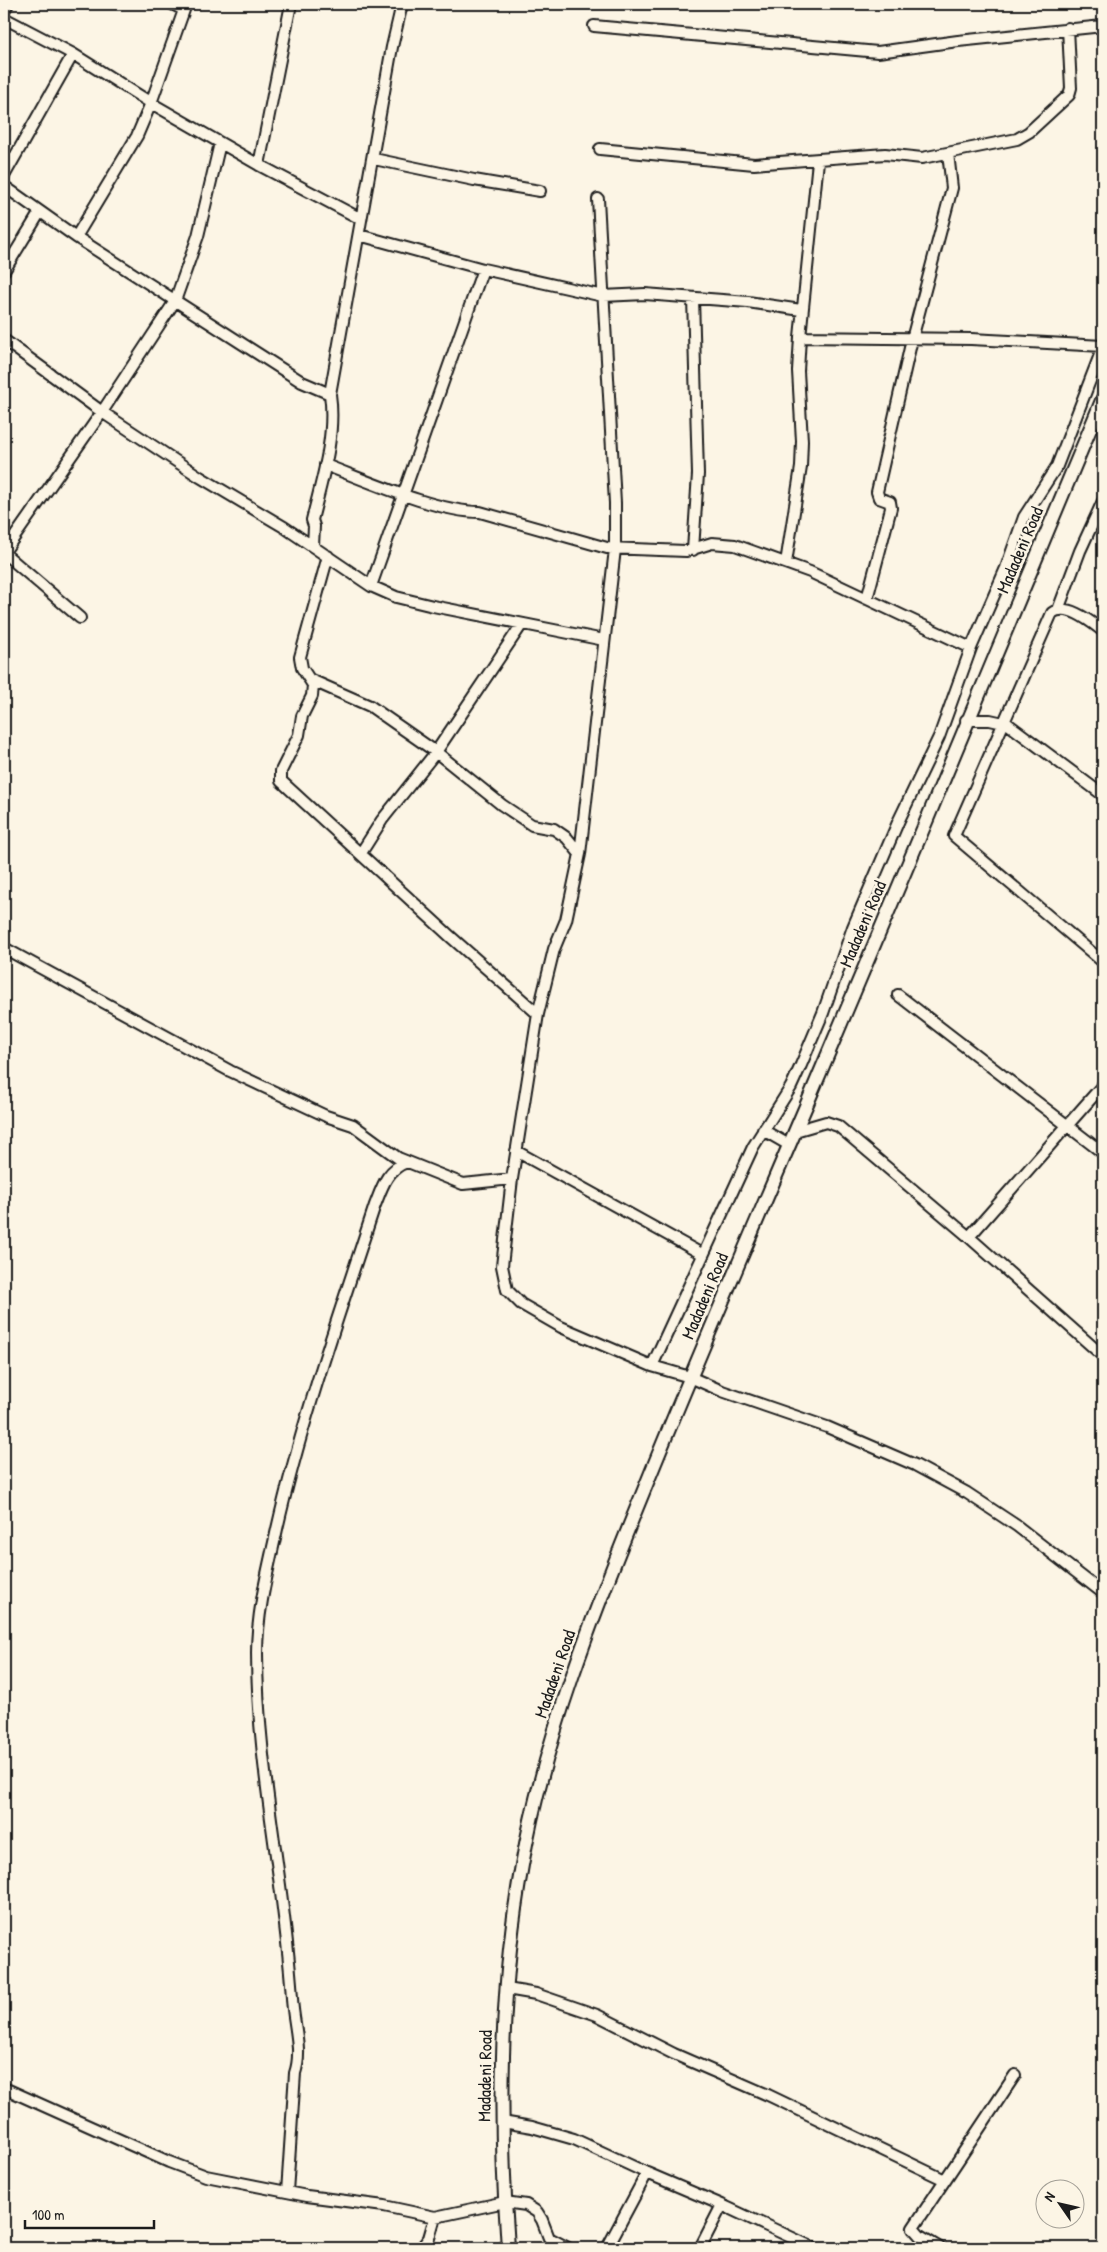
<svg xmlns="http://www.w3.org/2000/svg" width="1107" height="2252" font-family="'Patrick Hand',sans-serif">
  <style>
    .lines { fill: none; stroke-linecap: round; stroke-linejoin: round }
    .minor-casing { stroke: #1c1c1c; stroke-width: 14 }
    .tertiary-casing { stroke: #1c1c1c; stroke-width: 16 }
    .minor { stroke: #fcf5e5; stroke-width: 10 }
    .tertiary { stroke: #fcf5e5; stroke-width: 12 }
    .labels { text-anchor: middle; stroke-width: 5; stroke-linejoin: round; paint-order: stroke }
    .street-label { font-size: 18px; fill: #1c1c1c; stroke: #fcf5e5 }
  </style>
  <rect width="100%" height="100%" fill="#fcf5e5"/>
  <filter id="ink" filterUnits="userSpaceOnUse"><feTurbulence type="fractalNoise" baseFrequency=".02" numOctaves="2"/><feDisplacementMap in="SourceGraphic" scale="10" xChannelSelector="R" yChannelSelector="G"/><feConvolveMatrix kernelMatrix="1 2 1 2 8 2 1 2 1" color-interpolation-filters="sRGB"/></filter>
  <g filter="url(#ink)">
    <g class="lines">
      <defs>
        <path id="minor" d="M4 10 8 4
          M4 18 73 54 151 103 259 165 361 219
          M594 26 878 52 958 41 1103 26
          M600 149 754 164 885 154 922 158 1017 139 1029 132 1069 95 1071 88 1068 28
          M374 159 474 180 540 191
          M259 165 291 4
          M4 176 73 54
          M4 186 76 237 302 382 330 394
          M598 199 615 503V549L580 854 566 920 554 949 538 1014 512 1179 502 1266 507 1290 521 1304 561 1327 652 1366 690 1377 722 1391 827 1427 915 1465 967 1493 1017 1526 1103 1593
          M359 235 483 269 603 296 645 294 748 302 801 310
          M76 237 137 136 151 103 184 10 172 4
          M4 271 40 212
          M693 298 698 474 693 550
          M800 337 971 339 1103 346
          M4 340 102 412 200 477 284 527 371 586 396 597 433 606 604 640
          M325 465C368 481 436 512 480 512L607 548 686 551 712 543 735 545 810 572 971 648
          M313 546 314 526 312 520C322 479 336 436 330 394L392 47 402 4
          M4 552 102 412 175 301 198 236 220 143
          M4 553 80 618
          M328 556 300 657 302 668 313 685 312 696 302 716 299 735 281 771V781L452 938 538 1014
          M786 563 801 467 802 441 798 371 800 337 818 161
          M371 586 483 269
          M867 599 891 508 890 502 879 498 877 492 912 339 952 188 948 153
          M1058 610 1080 551 1103 501
          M1103 631C1091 622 1067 602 1052 613L954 836 1103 962
          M311 680 370 706 436 752 502 805 532 825 554 829 567 838 580 854
          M966 720H990L1008 724 1103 795
          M361 853 382 820 436 752 522 624
          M4 948 230 1071 326 1116 353 1125 398 1158 463 1184 512 1179
          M898 995 1103 1153
          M763 1130 789 1145
          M795 1131 826 1122 838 1126 969 1237 1103 1356
          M516 1151 702 1254
          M969 1237 1103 1085
          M652 1366 753 1147 791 1087 801 1065 823 1013 853 927 899 820 939 737 971 648 1006 568 1024 517 1057 466 1103 347
          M507 1989 536 1994 597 2015 674 2054 768 2095 945 2180
          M4 2088 169 2162 206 2176 307 2196 384 2206 435 2217 505 2202 526 2205 537 2212 542 2220 549 2238 568 2248
          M502 2122 532 2127 574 2139 647 2173 607 2248
          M647 2173 722 2205 700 2248
          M287 2192 295 2073C303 2050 293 2023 292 1998 285 1883 257 1769 257 1653 257 1611 268 1570 277 1529 302 1419 340 1312 375 1205 382 1187 387 1169 407 1162
          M722 2205 814 2248
          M421 2248 429 2238 435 2217
          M940 2248 920 2236 913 2228 1015 2075"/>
        <path id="tertiary" d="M508 2248C499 2120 499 1992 522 1865 545 1735 594 1612 644 1490 697 1359 753 1229 809 1099 909 866 1004 632 1103 398"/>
      </defs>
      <use href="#minor" class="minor-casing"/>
      <use href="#tertiary" class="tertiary-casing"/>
      <use href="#minor" class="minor"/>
      <use href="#tertiary" class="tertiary"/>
    </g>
  </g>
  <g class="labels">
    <g class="street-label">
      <text transform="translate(1020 550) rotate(-67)" y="6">Madadeni Road</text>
      <text transform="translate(863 924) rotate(-67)" y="6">Madadeni Road</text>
      <text transform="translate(705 1296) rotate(-67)" y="6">Madadeni Road</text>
      <text transform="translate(555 1674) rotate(-71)" y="6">Madadeni Road</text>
      <text transform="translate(485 2076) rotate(-89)" y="6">Madadeni Road</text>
    </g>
  </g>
  <rect width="1107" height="2252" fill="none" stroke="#fcf5e5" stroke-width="20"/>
  <rect x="10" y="10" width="1087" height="2232" fill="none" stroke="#1c1c1c" stroke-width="2" filter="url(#ink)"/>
  <g transform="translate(1060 2204) rotate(304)"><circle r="24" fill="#fcf5e5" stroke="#a29e95"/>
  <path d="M0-4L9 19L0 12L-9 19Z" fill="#1c1c1c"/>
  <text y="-8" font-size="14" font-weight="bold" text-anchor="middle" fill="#1c1c1c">N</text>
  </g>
  <path d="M25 2220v8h129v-8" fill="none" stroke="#1c1c1c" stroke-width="2.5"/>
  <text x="32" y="2220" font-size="15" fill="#1c1c1c" stroke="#fcf5e5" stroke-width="4" paint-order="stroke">100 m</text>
</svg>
